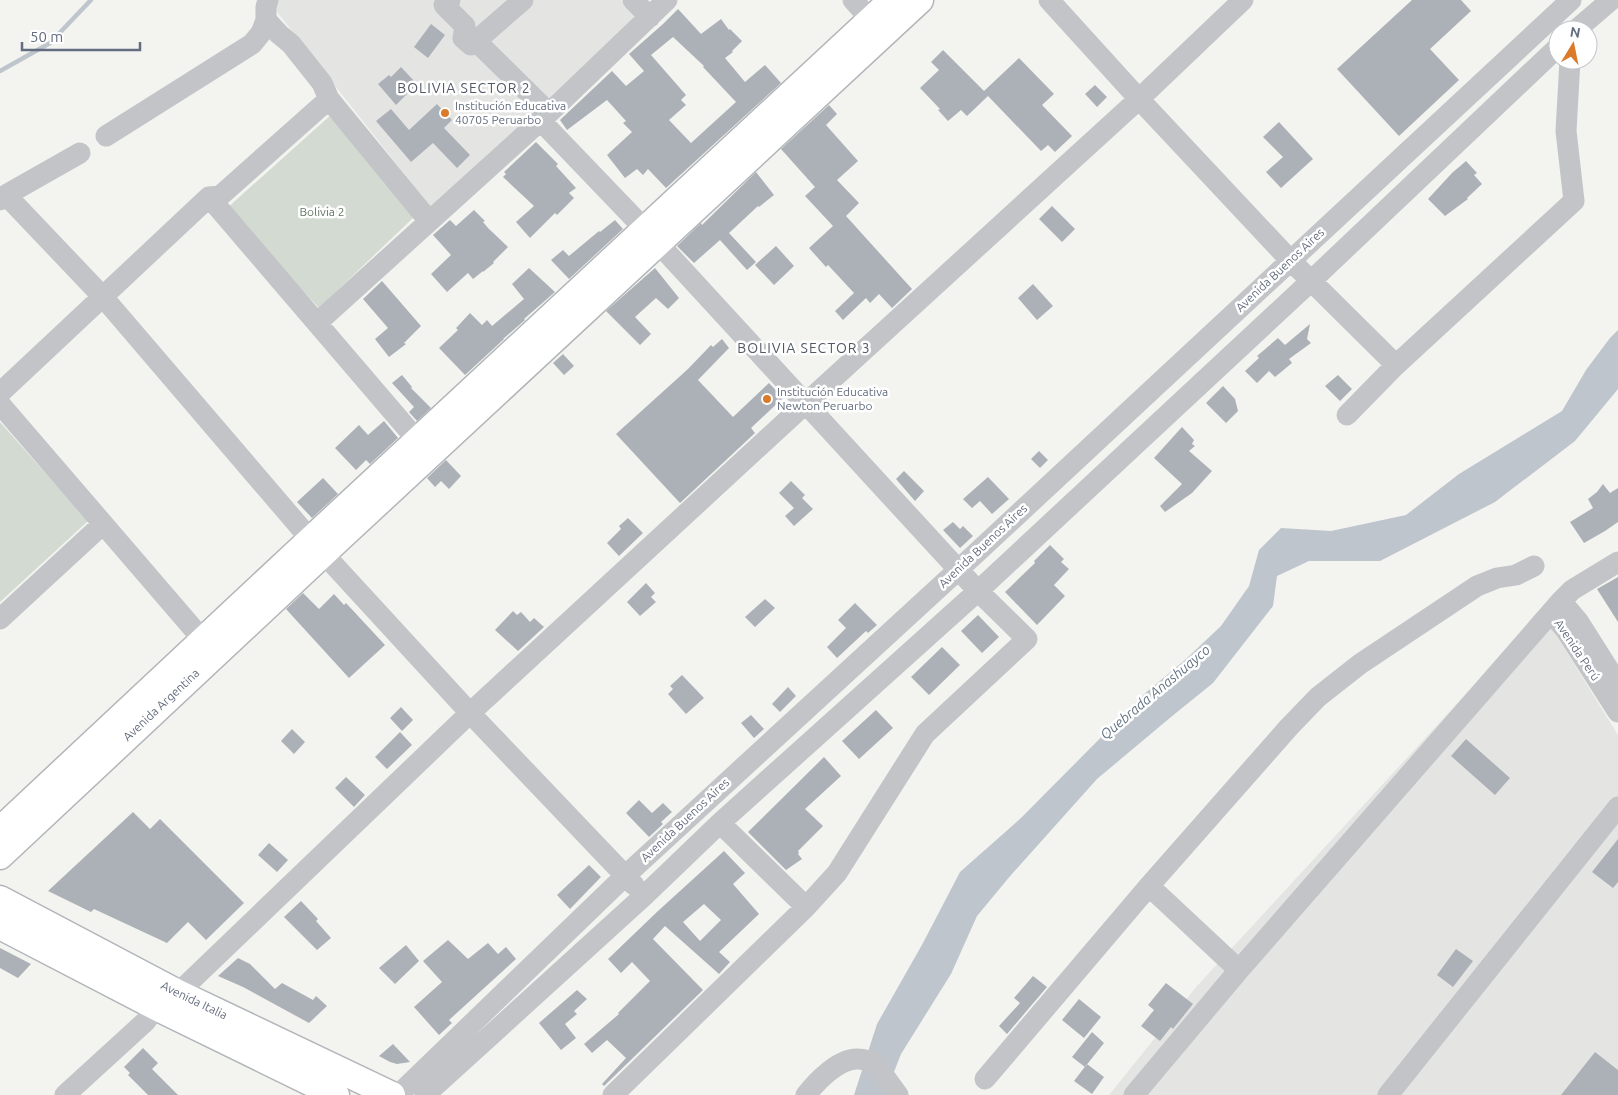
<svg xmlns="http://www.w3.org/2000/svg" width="1618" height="1095" font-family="Ubuntu,sans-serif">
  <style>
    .built { fill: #e4e4e3 }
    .green { fill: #d3dad1 }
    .water { fill: #bfc5cc }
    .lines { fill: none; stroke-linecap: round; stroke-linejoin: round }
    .stream { stroke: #bfc5cc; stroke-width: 4.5 }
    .building { fill: #acb1b7; fill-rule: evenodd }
    .major-casing { stroke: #b2b5b9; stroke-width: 29 }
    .minor { stroke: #c2c4c8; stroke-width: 21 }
    .major { stroke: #fff; stroke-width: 26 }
    .poi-dot { fill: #d97b2b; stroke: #fff; stroke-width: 2 }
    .labels { text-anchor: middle; stroke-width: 5; stroke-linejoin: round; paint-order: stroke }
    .poi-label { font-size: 12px; fill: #646d7f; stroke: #fff; text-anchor: start }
    .park-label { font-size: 12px; fill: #637763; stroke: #fff }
    .street-label { font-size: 12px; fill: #646d7f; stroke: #fff }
    .neighbourhood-label { font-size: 14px; letter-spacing: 1px; fill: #525865; stroke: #fff }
    .water-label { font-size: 14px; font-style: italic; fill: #657484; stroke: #fff }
  </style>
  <rect width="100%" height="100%" fill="#f3f4f0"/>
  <path class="built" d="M277 0H621L637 18 431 208 274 8Z
    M1536 613 1555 633 1618 735V1095H1109L1197 986 1509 647Z"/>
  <path class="green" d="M332 114 414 217 319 308 226 209Z
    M0 422 88 521 0 602Z"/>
  <path class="water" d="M1618 330V389L1575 441 1495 502 1380 561H1309L1277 576 1273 606 1213 683 1171 717 1097 779 1011 875 977 916 951 974 901 1054 885 1095H854L877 1024 923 943 960 872 1021 818 1143 695 1186 659 1221 626 1249 586 1259 550 1281 528 1331 531 1406 515 1459 474 1562 411 1586 370 1610 338Z"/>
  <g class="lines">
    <path class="stream" d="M0 71 50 43 91 0"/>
  </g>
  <path class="building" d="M1412 0H1461L1471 11 1430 49 1459 80 1399 136 1337 69Z
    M678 9 701 34 721 19 729 30 730 29 742 41 732 51 733 52 725 58 745 82 765 65 781 83 666 188 648 169 643 175 637 169 625 178 607 155 632 132 623 123 626 121 607 100 567 130 560 120 612 71 626 86 644 71 629 54 663 24ZM673 37 704 66 703 67 736 102 691 143 669 120 686 105 681 100 686 95 651 55Z
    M431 24 445 35 428 58 414 47Z
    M943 50 984 91 1019 58 1054 94 1042 105 1072 136 1055 152 1048 145 1041 151 988 96 967 116 961 110 948 121 938 110 940 109 920 88 939 70 931 62Z
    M401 67 417 84 396 105 378 84 389 75 391 77Z
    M1095 85 1107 97 1097 107 1085 94Z
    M437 104 452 120 444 128 470 155 457 168 433 143 411 162 376 121 391 109 409 130Z
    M829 105 837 114 826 125 858 161 837 180 859 203 846 216 912 289 892 308 879 294 870 303 866 298 843 320 835 311 854 293 828 265 826 267 809 248 833 226 805 196 815 187 781 149Z
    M1279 122 1313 159 1281 188 1266 172 1283 157 1263 137Z
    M536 142 558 164 556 166 576 188 569 193 574 198 557 215 555 213 530 238 516 222 534 206 503 177 506 174 504 172Z
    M1466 161 1477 173 1474 175 1482 184 1467 198 1468 199 1445 216 1428 199 1452 173Z
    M756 172 774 195 759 207 758 206 729 233 756 262 747 270 720 240 694 263 677 246 701 223 702 225Z
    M1052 206 1075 229 1062 242 1039 219Z
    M474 210 485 221 483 222 488 228 508 247 493 262 494 263 483 272V271L473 279 468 273 447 292 431 274 451 255 433 235 450 220 456 226Z
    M615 220 623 229 569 279 551 260 563 250 569 256 599 231 600 232Z
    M776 246 794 266 774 285 755 265Z
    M529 268 555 292 524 319 525 320 503 339H504L465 375 439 348 458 330 456 328 457 327 470 313 482 325 487 320 492 326 524 299 512 284Z
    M655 268 679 298 668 309 656 298 635 317 651 334 640 345 606 311Z
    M382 281 421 326 404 343 406 344 389 357 375 339 388 328 363 299Z
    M1033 284 1053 306 1037 320 1018 298Z
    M1310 324 1307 339 1311 343 1289 359 1292 363 1275 377 1269 371 1257 383 1245 371 1259 358 1257 356 1278 338 1285 345Z
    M722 339 729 348 698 380 733 417 769 383 783 398 751 428 755 433 680 503 616 434 688 369 711 345 713 347Z
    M563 354 574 366 564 375 553 363Z
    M402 375 412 387 411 388 431 408 417 421 409 412 414 407 392 383Z
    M1338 375 1352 389 1340 401 1325 386Z
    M1223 386 1235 399 1238 411 1226 423 1206 403Z
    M384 421 398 438 370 464 366 460 356 470 335 448 359 425 368 435Z
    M1182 427 1194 440 1192 444 1195 446 1189 451 1212 471 1192 493 1165 512 1160 506 1182 484 1154 458Z
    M1039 451 1048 460 1040 468 1031 459Z
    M446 460 461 476 449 489 441 481 435 487 427 478Z
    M904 471 924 491 915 501 896 479Z
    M988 477 1009 499 992 514 980 501 972 508 963 499Z
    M323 478 338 494 312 518 297 502Z
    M791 481 805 495 802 498 813 509 794 526 785 516 794 508 779 493Z
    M1603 484 1610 493 1618 488V522L1605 531 1584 543 1570 522 1593 508 1588 499 1597 492Z
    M628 518 643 533 619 556 607 543 621 529 619 526Z
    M953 522 960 529 963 526 973 536 960 548 943 530Z
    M1050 545 1064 559 1061 562 1069 569 1054 585 1065 596 1037 625 1005 592 1035 563 1034 561Z
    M1618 577V622L1597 589Z
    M646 583 655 593 651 597 656 602 640 616 627 602Z
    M303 593 319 609 334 594 344 605 346 603 385 645 349 678 286 609Z
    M765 599 775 608 755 627 745 617Z
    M855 603 877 625 868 633 866 631 837 658 827 647 846 628 838 620Z
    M513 611 517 615 521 612 530 622 534 618 544 627 518 651 495 630Z
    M978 615 999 637 982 653 961 631Z
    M942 647 960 665 929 695 911 677Z
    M682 675 704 698 686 714 668 694 673 689 670 686Z
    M788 687 796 696 780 712 772 704Z
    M401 707 413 720 402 731 390 718Z
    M876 710 893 728 859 759 842 741Z
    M751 715 764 729 754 738 741 723Z
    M292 729 305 742 294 754 281 741Z
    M400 732 412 745 387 769 375 757Z
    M1466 739 1510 778 1495 795 1451 756Z
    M824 757 841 776 805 809 823 826 798 851 799 853 798 854 802 859 786 870 748 832Z
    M346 777 365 795 354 807 335 788Z
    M639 800 652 813 663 803 672 812 661 822 663 824 649 837 626 813Z
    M133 812 150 829 160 819 244 903 206 940 188 922 167 943 94 909 91 912 48 891Z
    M1618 839V882L1613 888 1592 872Z
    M269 843 288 860 277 872 258 855Z
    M724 851 745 873 733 884 759 914 719 952 730 962 719 974 665 926 653 939 703 990 604 1086 602 1084 626 1058 607 1040 592 1053 584 1044 619 1014 618 1013 650 981 632 962 621 973 608 959 658 911ZM704 904 721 920 700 941 683 922Z
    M589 865 601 877 570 909 557 895Z
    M301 901 318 919 316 921 331 938 317 950 284 917Z
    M448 940 468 959 488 943 498 954 506 947 516 959 449 1020 452 1023 439 1035 414 1007 442 982 423 961Z
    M406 945 419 961 395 984 379 968Z
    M0 948 31 964 18 978 0 968Z
    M1456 949 1473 961 1453 987 1437 975Z
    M238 958 250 964 275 989 282 983 313 1000 316 996 327 1006 309 1023 243 987 218 976Z
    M1033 976 1047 987 1007 1034 999 1026 1020 1003 1014 998Z
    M1166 983 1193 1004 1173 1029 1171 1027 1160 1041 1141 1026 1154 1010 1148 1005Z
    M577 990 587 999 574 1011 577 1014 565 1024 576 1038 561 1050 539 1023Z
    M1079 999 1101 1017 1084 1038 1062 1020Z
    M1092 1032 1104 1043 1085 1067 1072 1057Z
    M393 1044 410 1062 397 1064 390 1062 379 1056Z
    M143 1048 158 1063 152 1069 178 1095H148L128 1075 130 1073 124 1067Z
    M1595 1052 1618 1070V1095H1561Z
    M1087 1064 1104 1077 1092 1094 1074 1081Z"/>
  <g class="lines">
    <defs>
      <g id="major">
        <path d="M0 830 293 556 892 0"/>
        <path id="s1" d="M0 856 341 537 920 0"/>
        <path id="s2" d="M0 899 178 993 392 1095"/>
        <path d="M0 926 156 1007 336 1095"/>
      </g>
    </defs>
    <use href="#major" class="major-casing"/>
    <path class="minor" d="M268 0 266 7V20L279 34 291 44 322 83 329 99 429 221
      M450 0 444 5 465 26 463 38 471 45 476 41 549 113
      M633 0 650 17
      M853 0 871 20
      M1049 0 1139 99 1290 260 1396 365
      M1576 30 1611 0
      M476 41 523 0
      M540 120 658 243 978 591 1027 639 925 734 837 873 806 907 613 1095
      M106 136 252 44 261 33 266 20
      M6 195 103 297 311 540 470 713 634 885
      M209 197 417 440
      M0 200 6 195 80 153
      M317 323 549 113 667 0
      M0 393 209 197 220 196 329 99
      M0 404 203 640
      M1347 415 1396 365 1574 201 1566 131 1570 60
      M1561 601 1578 621 1618 684
      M1551 613 1565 629 1618 712
      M0 619 103 524
      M720 823 806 907
      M1149 886 1239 970
      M178 993 470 713 805 404 1139 99 1243 0
      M985 1079 1149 886 1289 727 1318 697 1360 664 1477 586 1497 578 1516 575 1534 566
      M65 1095 146 1021 156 1007
      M398 1095 625 876 958 570 1571 0
      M425 1095 645 895 720 823 978 591 1310 282 1558 47
      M806 1095C817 1081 839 1058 858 1059 863 1059 869 1061 874 1062L898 1095
      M1134 1095 1239 970 1561 601 1572 590 1618 562
      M1388 1095 1618 807"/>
    <use href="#major" class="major"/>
  </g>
  <g class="poi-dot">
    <circle cx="445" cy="113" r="5"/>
    <circle cx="767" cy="399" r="5"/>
  </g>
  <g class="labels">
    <g class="poi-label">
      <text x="455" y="110">Institución Educativa<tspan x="455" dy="14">40705 Peruarbo</tspan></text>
      <text x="777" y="396">Institución Educativa<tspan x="777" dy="14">Newton Peruarbo</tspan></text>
    </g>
    <g class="park-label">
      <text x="322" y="216">Bolivia 2</text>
    </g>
    <g class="street-label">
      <text transform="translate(1280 270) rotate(-43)" y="4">Avenida Buenos Aires</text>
      <text transform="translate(983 546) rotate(-43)" y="4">Avenida Buenos Aires</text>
      <text transform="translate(1577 650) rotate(56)" y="4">Avenida Perú</text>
      <text dy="4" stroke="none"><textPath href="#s1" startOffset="221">Avenida Argentina</textPath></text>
      <text transform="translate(685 820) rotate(-43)" y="4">Avenida Buenos Aires</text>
      <text dy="4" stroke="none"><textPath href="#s2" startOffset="219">Avenida Italia</textPath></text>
    </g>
    <g class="neighbourhood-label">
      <text x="464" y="93">BOLIVIA SECTOR 2</text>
      <text x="804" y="353">BOLIVIA SECTOR 3</text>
    </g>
    <g class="water-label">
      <text transform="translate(1155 692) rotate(-40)" y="5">Quebrada Anashuayco</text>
    </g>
  </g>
  <g transform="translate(1573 45) rotate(10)"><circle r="24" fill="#ffffff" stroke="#c1c5cc"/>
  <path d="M0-4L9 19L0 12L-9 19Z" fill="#d97b2b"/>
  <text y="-8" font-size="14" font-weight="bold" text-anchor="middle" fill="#646d7f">N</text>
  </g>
  <path d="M22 42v8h118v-8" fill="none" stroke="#646d7f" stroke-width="2.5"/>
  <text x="30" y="42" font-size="15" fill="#646d7f" stroke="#ffffff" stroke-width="4" paint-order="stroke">50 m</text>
</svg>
